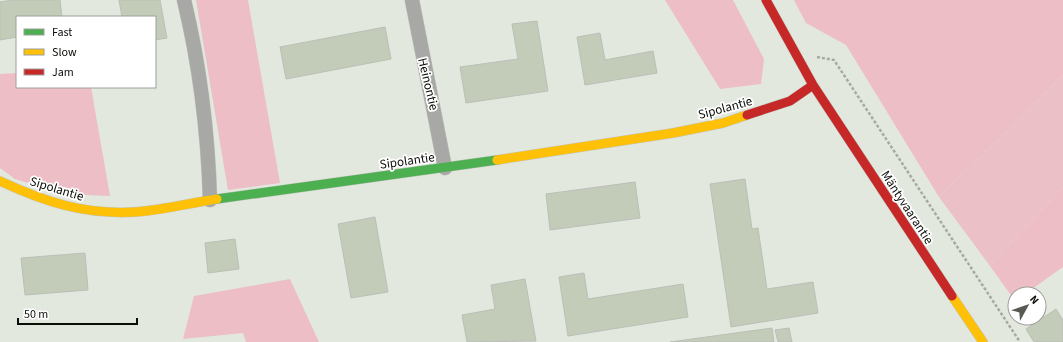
<svg xmlns="http://www.w3.org/2000/svg" width="1063" height="342" font-family="'Source Sans 3',sans-serif">
  <style>
    .green { fill: #ebc0c7 }
    .forest { fill: #edbec6 }
    .building { fill: #c3ccb9; stroke: #bbbfb7 }
    .lines { fill: none; stroke-linecap: round; stroke-linejoin: round }
    .street-casing { stroke: #c0c4bd; stroke-width: 15 }
    .fast-casing { stroke: #c0c4bd; stroke-width: 10 }
    .slow-casing { stroke: #c0c4bd; stroke-width: 10 }
    .jam-casing { stroke: #c0c4bd; stroke-width: 10 }
    .path { stroke: #a8a9a5; stroke-width: 2.5; stroke-dasharray: 3 2; stroke-linecap: butt }
    .street { stroke: #a8a9a6; stroke-width: 14 }
    .fast { stroke: #4caf50; stroke-width: 9 }
    .slow { stroke: #ffc107; stroke-width: 9 }
    .jam { stroke: #c62828; stroke-width: 9 }
    .labels { text-anchor: middle; stroke-width: 3.5; stroke-linejoin: round; paint-order: stroke }
    .street-label { font-size: 13px; fill: #0b0e08; stroke: #fff }
  </style>
  <rect width="100%" height="100%" fill="#e3e8de"/>
  <path class="green" d="M1063 75V187L990 266 939 197Z"/>
  <path class="forest" d="M196 0H248L280 183 228 190Z
    M665 0H733L764 59 761 84 720 89Z
    M794 0H1063V75L939 197 846 45 806 23Z
    M17 73V87H91L110 196 63 194 15 179 0 168V74Z
    M1063 187V267L1025 294H1015V301L990 266Z
    M290 279 319 342H246L243 333 183 339 194 296Z"/>
  <path class="building" d="M12 0H60L62 17H17V37L0 40V2Z
    M119 0H160L167 38 155 40V17H122Z
    M537 21 548 91 466 103 460 67 518 59 512 24Z
    M385 27 391 59 286 79 280 47Z
    M600 33 605 60 653 51 657 73 585 85 577 37Z
    M745 179 752 229 758 228 767 289 813 282 818 313 731 327 710 184Z
    M635 182 640 218 550 230 546 194Z
    M375 217 388 292 351 298 338 224Z
    M235 239 239 269 208 273 205 243Z
    M85 253 88 290 25 295 21 258Z
    M584 273 588 299 683 284 688 317 568 336 559 277Z
    M525 279 536 341 467 342 462 315 495 309 491 285Z
    M1056 309 1063 320V342H1034L1026 329Z
    M772 328 774 342H670Z
    M789 328 792 342H778L775 330Z"/>
  <g class="lines">
    <defs>
      <path id="street" d="M184 0C200 66 208 133 210 200
        M412 0 445 168"/>
      <path id="fast" d="M217 199 497 160"/>
      <path id="slow" d="M497 160 673 133 723 123 747 115
        M0 181C45 202 85 215 135 212 163 210 190 203 217 199
        M952 296 983 342"/>
      <path id="jam" d="M766 0 813 85 952 296
        M747 115 790 101 813 85"/>
    </defs>
    <use href="#street" class="street-casing"/>
    <use href="#fast" class="fast-casing"/>
    <use href="#slow" class="slow-casing"/>
    <use href="#jam" class="jam-casing"/>
    <path class="path" d="M817 57 834 60 1020 342"/>
    <use href="#street" class="street"/>
    <use href="#fast" class="fast"/>
    <use href="#slow" class="slow"/>
    <use href="#jam" class="jam"/>
  </g>
  <g class="labels">
    <g class="street-label">
      <text transform="translate(429 84) rotate(77)" y="5">Heinontie</text>
      <text transform="translate(725 107) rotate(-15)" y="5">Sipolantie</text>
      <text transform="translate(407 160) rotate(-8)" y="5">Sipolantie</text>
      <text transform="translate(57 188) rotate(17)" y="5">Sipolantie</text>
      <text transform="translate(908 207) rotate(57)" y="5">Mäntyvaarantie</text>
    </g>
  </g>
  <rect x="16" y="16" width="140" height="72" fill="#ffffff" stroke="#9d9f9c"/>
  <rect x="24" y="29" width="20" height="6" fill="#4caf50" stroke="#9d9f9c"/>
  <text x="52" y="36" font-size="12" fill="#0b0e08">Fast</text>
  <rect x="24" y="49" width="20" height="6" fill="#ffc107" stroke="#9d9f9c"/>
  <text x="52" y="56" font-size="12" fill="#0b0e08">Slow</text>
  <rect x="24" y="69" width="20" height="6" fill="#c62828" stroke="#9d9f9c"/>
  <text x="52" y="76" font-size="12" fill="#0b0e08">Jam</text>
  <g transform="translate(1027 306) rotate(50)"><circle r="19" fill="#ffffff" stroke="#9d9f9c"/>
  <path d="M0-3L7 15L0 10L-7 15Z" fill="#575a53"/>
  <text y="-6" font-size="11" font-weight="bold" text-anchor="middle" fill="#0b0e08">N</text>
  </g>
  <path d="M18 318v6h119v-6" fill="none" stroke="#0b0e08" stroke-width="2"/>
  <text x="24" y="318" font-size="12" fill="#0b0e08" stroke="#ffffff" stroke-width="3" paint-order="stroke">50 m</text>
</svg>
